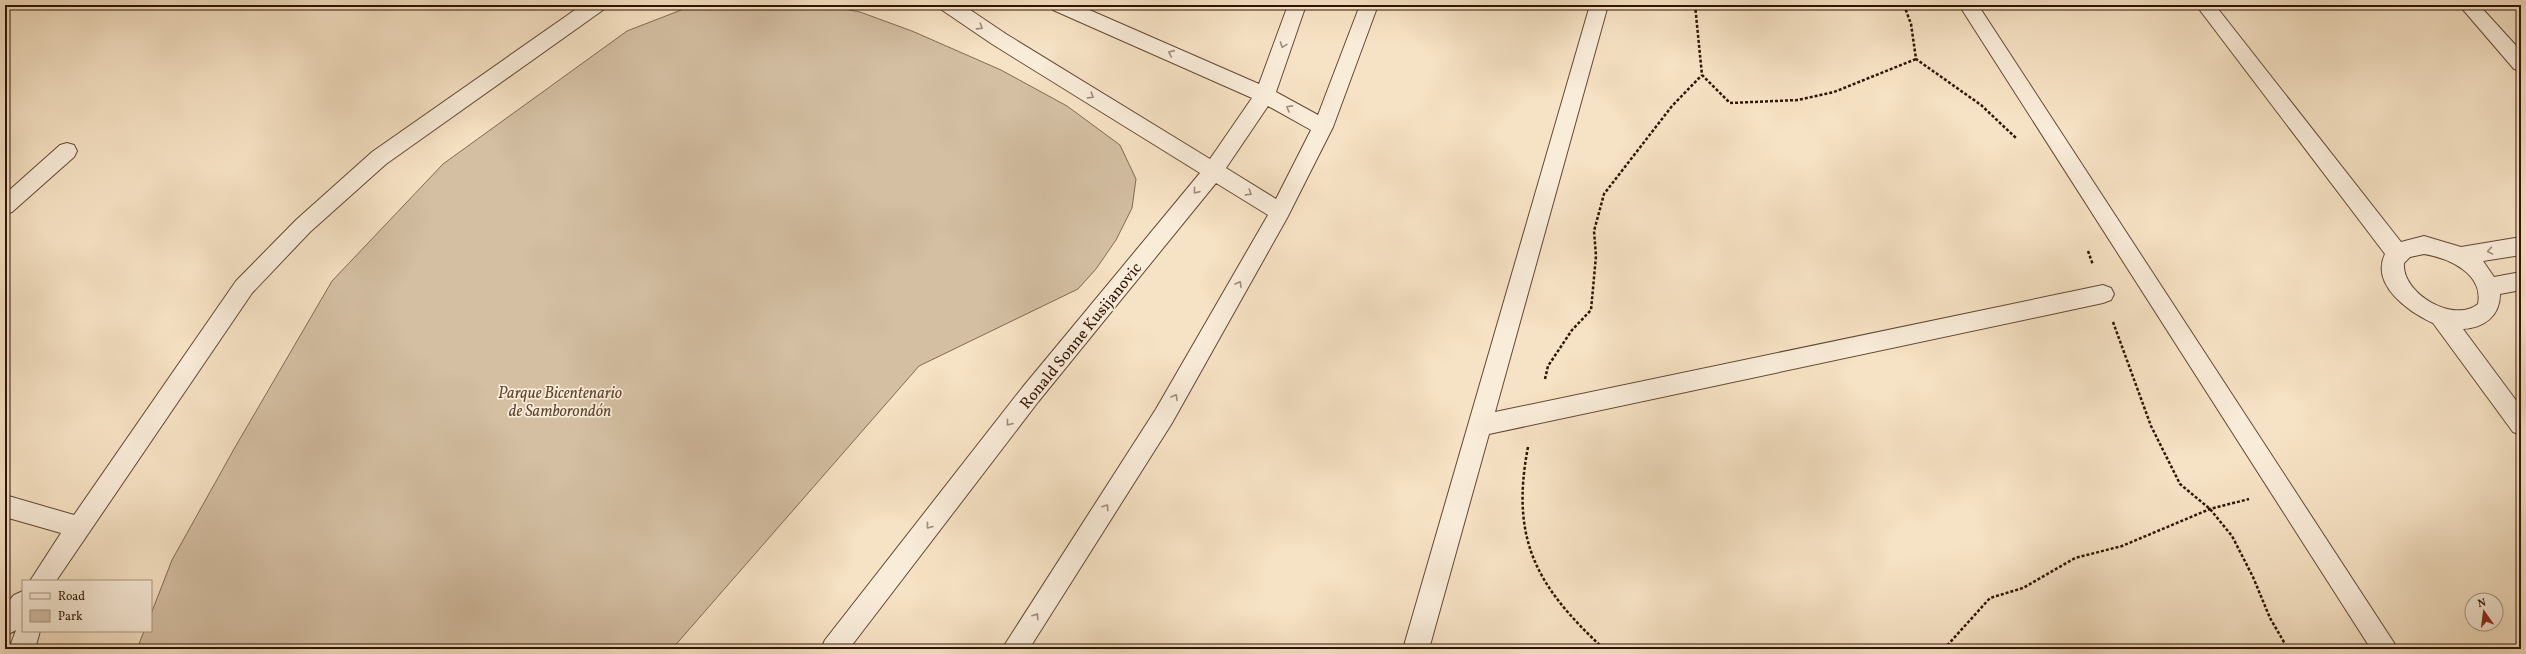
<svg xmlns="http://www.w3.org/2000/svg" width="2526" height="654" font-family="Vollkorn,serif">
  <style>
    .green { fill: #d4bfa3; stroke: #826a53 }
    .lines { fill: none; stroke-linecap: round; stroke-linejoin: round }
    .minor-casing { stroke: #624833; stroke-width: 2 }
    .path { stroke: #301403; stroke-width: 2.5; stroke-dasharray: 3 2; stroke-linecap: butt }
    .minor { fill: #f9ecd9; fill-rule: evenodd }
    .oneway { stroke: #9f8b79 }
    .labels { text-anchor: middle; stroke-width: 3.5; stroke-linejoin: round; paint-order: stroke }
    .street-label { font-size: 16px; fill: #301403; stroke: #f9ecd9 }
    .park-label { font-size: 16px; font-style: italic; fill: #614733; stroke: #f9ecd9 }
  </style>
  <rect width="100%" height="100%" fill="#f6e2c4"/>
  <filter id="stains"><feTurbulence type="fractalNoise" baseFrequency=".005" numOctaves="4"/><feColorMatrix values="0 0 0 0 .2 0 0 0 0 .09 0 0 0 0 .02 0 0 0 .5 -.17"/></filter>
  <radialGradient id="worn" r=".72"><stop offset=".6" stop-color="#630" stop-opacity="0"/><stop offset="1" stop-color="#630" stop-opacity=".3"/></radialGradient>
  <path class="green" d="M694 5H824L860 12 912 31 1001 70 1067 106 1120 145 1136 179 1132 208 1116 240 1096 269 1078 289 919 366 672 649H137L144 631H151V614L172 560 234 449 332 281 443 164 627 31Z"/>
  <g class="lines">
    <defs>
      <path id="minor" d="M582 5H605L603 10 386 164 310 232 252 293 56 581H30L61 533 5 517V495L74 515 236 281 296 220 372 152Z
        M940 5H963L1006 34 1210 159 1252 98 1053 10 1051 5H1078L1259 84 1288 5H1306L1276 92 1318 115 1360 5H1378L1333 127 1287 218 1172 423 1029 649H1002L1156 409 1268 215 1216 183 1038 402 849 649H821L825 640 1022 388 1200 173 992 44 942 10ZM1268 106 1311 130 1276 199 1226 168Z
        M1590 5H1608L1495 412 2103 285 2111 288 2114 294 2111 300 2103 303 1489 434 1429 649H1403Z
        M1959 5H1978L2398 649H2371Z
        M2196 5H2215L2401 242 2424 236 2461 247 2521 237V255L2483 261 2494 277 2521 272V290L2500 294C2500 316 2484 328 2463 329L2521 407V435L2513 432 2433 323C2409 312 2370 285 2385 254ZM2424 254C2448 258 2484 273 2478 304 2454 324 2401 293 2404 263L2410 257Z
        M2459 5H2479L2521 51V71L2514 69Z
        M67 143 74 145 77 151 74 157 12 212 5 214V194L60 145Z
        M23 591V631H40L35 649H9L16 630 5 636V605L14 595Z"/>
    </defs>
    <use href="#minor" class="minor-casing"/>
    <path class="path" d="M1695 5 1702 75 1730 103 1798 100 1834 92 1916 59
      M1904 5 1911 24 1916 59 1981 105 2016 138
      M2088 251 2093 265
      M2113 322 2151 426 2180 484 2210 509 2232 536 2253 577 2270 618 2288 649
      M1545 379 1548 366 1572 330 1591 310 1596 256 1594 231 1604 194 1672 106 1702 75
      M1528 447C1510 540 1537 587 1604 649
      M1944 649 1990 598 2023 588 2075 558 2122 546 2210 509 2249 499"/>
    <use href="#minor" class="minor"/>
  </g>
  <defs><path id="oneway-chevron" d="M-2-3.5L2.5 0L-2 3.5" fill="none" stroke-width="1.6" stroke-linecap="round" stroke-linejoin="round"/></defs>
  <g class="oneway">
    <use href="#oneway-chevron" transform="translate(980 27) rotate(32)"/>
    <use href="#oneway-chevron" transform="translate(1283 45) rotate(110)"/>
    <use href="#oneway-chevron" transform="translate(1171 53) rotate(-156)"/>
    <use href="#oneway-chevron" transform="translate(1091 96) rotate(32)"/>
    <use href="#oneway-chevron" transform="translate(1289 108) rotate(-151)"/>
    <use href="#oneway-chevron" transform="translate(1196 191) rotate(129)"/>
    <use href="#oneway-chevron" transform="translate(1249 193) rotate(32)"/>
    <use href="#oneway-chevron" transform="translate(2490 251) rotate(170)"/>
    <use href="#oneway-chevron" transform="translate(1239 284) rotate(-60)"/>
    <use href="#oneway-chevron" transform="translate(1175 397) rotate(-60)"/>
    <use href="#oneway-chevron" transform="translate(1009 423) rotate(128)"/>
    <use href="#oneway-chevron" transform="translate(1106 507) rotate(-57)"/>
    <use href="#oneway-chevron" transform="translate(929 526) rotate(128)"/>
    <use href="#oneway-chevron" transform="translate(1036 616) rotate(-57)"/>
  </g>
  <g class="labels">
    <g class="street-label">
      <text transform="translate(1080 335) rotate(-51)" y="6">Ronald Sonne Kusijanovic</text>
    </g>
    <g class="park-label">
      <text x="560" y="398">Parque Bicentenario<tspan x="560" dy="18">de Samborondón</tspan></text>
    </g>
  </g>
  <rect width="2526" height="654" fill="none" stroke="#f6e2c4" stroke-width="20"/>
  <rect x="6" y="6" width="2514" height="642" fill="none" stroke="#301403" stroke-width="2"/>
  <rect x="10" y="10" width="2506" height="634" fill="none" stroke="#301403"/>
  <rect x="22" y="580" width="130" height="52" fill="#f9ecd9" stroke="#a99683"/>
  <rect x="30" y="593" width="20" height="6" fill="#f9ecd9" stroke="#a99683"/>
  <text x="58" y="600" font-size="12" fill="#301403">Road</text>
  <rect x="30" y="610" width="20" height="12" fill="#d4bfa3" stroke="#a99683"/>
  <text x="58" y="620" font-size="12" fill="#301403">Park</text>
  <g transform="translate(2484 612) rotate(346)"><circle r="19" fill="#f9ecd9" stroke="#a99683"/>
  <path d="M0-3L7 15L0 10L-7 15Z" fill="#8f2418"/>
  <text y="-6" font-size="11" font-weight="bold" text-anchor="middle" fill="#301403">N</text>
  </g>
  <rect width="100%" height="100%" filter="url(#stains)"/>
  <rect width="100%" height="100%" fill="url(#worn)"/>
</svg>
